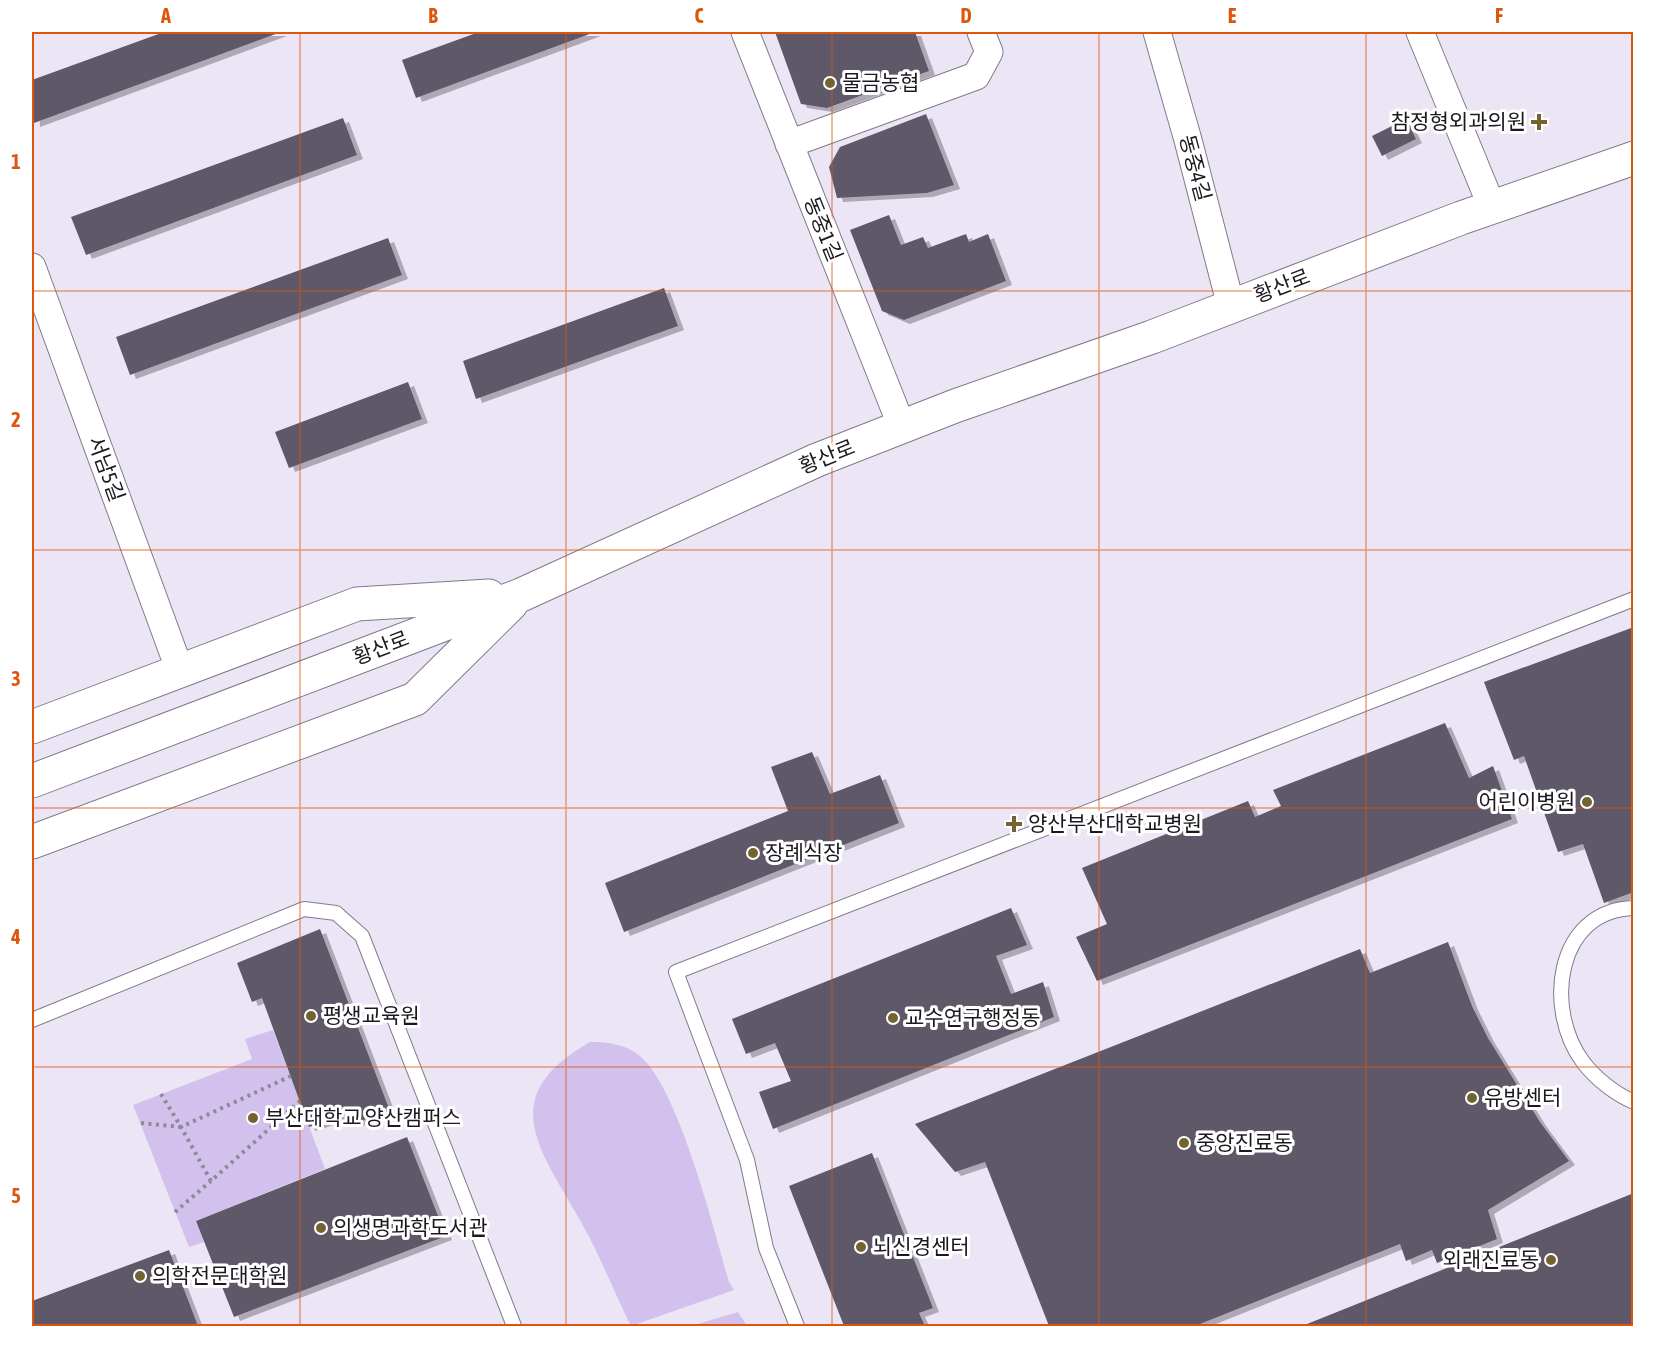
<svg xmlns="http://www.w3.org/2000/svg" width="1665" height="1358" font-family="'Asap Condensed','Noto Sans KR',sans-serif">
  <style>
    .green { fill: #d2c1ed }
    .building { fill: #5e5967; filter: url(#shadow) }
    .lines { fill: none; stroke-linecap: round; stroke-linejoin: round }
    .service-casing { stroke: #807a89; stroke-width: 16 }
    .minor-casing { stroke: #807a89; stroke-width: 29 }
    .secondary-casing { stroke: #807a89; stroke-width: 35 }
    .path { stroke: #8e8995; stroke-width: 4; stroke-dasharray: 3 4.5; stroke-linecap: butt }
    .service { stroke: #fff; stroke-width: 14 }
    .minor { stroke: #fff; stroke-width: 27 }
    .secondary { stroke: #fff; stroke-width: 33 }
    .grid { fill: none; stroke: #de560d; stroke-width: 1.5; stroke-opacity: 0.55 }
    .poi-dot { fill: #726330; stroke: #fff; stroke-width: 2 }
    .labels { text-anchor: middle; stroke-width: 6; stroke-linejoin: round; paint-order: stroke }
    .poi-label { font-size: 21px; fill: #1b191f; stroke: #fff; text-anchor: start }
    .street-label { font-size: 21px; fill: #1b191f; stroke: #fff }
    .neatline { fill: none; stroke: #de560d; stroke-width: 2 }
    .grid-label { font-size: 20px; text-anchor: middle; font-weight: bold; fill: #de560d }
  </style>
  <defs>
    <filter id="shadow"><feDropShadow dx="6" dy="4" stdDeviation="0" flood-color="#0004"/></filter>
  </defs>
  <rect width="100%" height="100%" fill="#ece5f6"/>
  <path class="green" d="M273 1030 325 1169 196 1221 204 1242 189 1247 133 1105 252 1059 245 1039Z
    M590 1042C609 1042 626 1044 641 1057 679 1090 714 1230 729 1282L734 1290 631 1326C614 1292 600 1255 581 1222 541 1150 493 1097 590 1042Z
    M738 1312 747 1326H691Z"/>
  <path class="building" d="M164 32H281L34 123 32 80Z
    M479 32H595L416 98 402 60Z
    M775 32H915L929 71 827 108 801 104Z
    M926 114 954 185 927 193 837 198 829 167 840 147Z
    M343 118 357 155 86 255 71 217Z
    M1406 119 1416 139 1382 156 1372 136Z
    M889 215 901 245 923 237 928 248 966 234 969 242 988 234 1006 281 904 320 882 311 850 230Z
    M388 238 402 275 130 375 116 337Z
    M664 288 678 326 476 399 463 361Z
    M408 382 422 419 289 468 275 432Z
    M1634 627V892L1604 903 1583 844 1558 852 1524 756 1514 760 1484 682Z
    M1445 723 1469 778 1493 766 1512 819 1097 981 1076 937 1107 924 1082 868 1248 801 1255 817 1281 806 1273 790Z
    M812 752 830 794 880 775 899 823 624 932 605 883 788 811 771 767Z
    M1011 908 1027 945 996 956 1011 994 1043 982 1054 1017 773 1129 759 1092 791 1081 775 1043 746 1054 732 1019Z
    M320 929 390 1111 354 1123 350 1114 309 1127 262 998 252 1002 237 963Z
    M1448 942 1472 1006 1488 1038 1540 1122 1569 1161 1488 1210 1497 1239 1437 1263 1432 1250 1406 1261 1400 1244 1195 1326H1049L985 1162 955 1172 915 1124 1360 949 1370 973Z
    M407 1137 446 1236 234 1317 196 1221Z
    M872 1153 933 1308 919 1313 925 1326H844L789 1186Z
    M1634 1193V1326H1302Z
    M169 1250 198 1326H32V1301Z"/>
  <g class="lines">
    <defs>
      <path id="service" d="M1634 908C1555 910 1544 1010 1583 1062 1595 1078 1615 1094 1634 1102
        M32 1020 304 909 336 913 362 936 514 1326
        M797 1326 766 1248 747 1160 676 972 1634 599"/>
      <path id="minor" d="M745 32 902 427
        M1157 32 1188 140 1231 306
        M1420 32 1492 207
        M789 144 976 76 989 52 981 32
        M32 267 180 671"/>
      <path id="secondary" d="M32 727 357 604 489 596
        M32 781 521 595 817 460 955 406 1152 337 1461 218 1634 158
        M32 842 415 699 511 604"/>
    </defs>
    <use href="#service" class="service-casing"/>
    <use href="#minor" class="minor-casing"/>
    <use href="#secondary" class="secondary-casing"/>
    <path class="path" d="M291 1076 181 1127 211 1181 300 1101
      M161 1094 181 1127
      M141 1123 181 1127
      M175 1212 211 1181"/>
    <use href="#service" class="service"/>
    <use href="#minor" class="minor"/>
    <use href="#secondary" class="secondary"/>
  </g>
  <path class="grid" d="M300 32V1326M566 32V1326M832 32V1326M1099 32V1326M1366 32V1326M32 291H1634M32 550H1634M32 808H1634M32 1067H1634"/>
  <g class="poi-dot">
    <circle cx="830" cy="83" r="6"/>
    <path d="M1536 113h6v6h6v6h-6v6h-6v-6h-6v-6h6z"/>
    <circle cx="1587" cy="802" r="6"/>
    <path d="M1011 815h6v6h6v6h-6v6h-6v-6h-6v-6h6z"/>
    <circle cx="753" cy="853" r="6"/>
    <circle cx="311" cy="1016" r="6"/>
    <circle cx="893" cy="1018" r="6"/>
    <circle cx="1472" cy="1098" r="6"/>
    <circle cx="253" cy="1118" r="6"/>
    <circle cx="1184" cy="1143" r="6"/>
    <circle cx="321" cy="1228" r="6"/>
    <circle cx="861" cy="1247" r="6"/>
    <circle cx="1551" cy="1260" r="6"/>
    <circle cx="140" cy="1276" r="6"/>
  </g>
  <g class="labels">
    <g class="poi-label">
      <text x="842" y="90">물금농협</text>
      <text x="1526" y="129" text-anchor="end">참정형외과의원</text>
      <text x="1575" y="809" text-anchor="end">어린이병원</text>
      <text x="1028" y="831">양산부산대학교병원</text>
      <text x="765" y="860">장례식장</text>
      <text x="323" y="1023">평생교육원</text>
      <text x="905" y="1025">교수연구행정동</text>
      <text x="1484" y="1105">유방센터</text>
      <text x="265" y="1125">부산대학교 양산캠퍼스</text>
      <text x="1196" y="1150">중앙진료동</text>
      <text x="333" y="1235">의생명과학도서관</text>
      <text x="873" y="1254">뇌신경센터</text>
      <text x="1539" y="1267" text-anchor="end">외래진료동</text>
      <text x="152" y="1283">의학전문대학원</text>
    </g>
    <g class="street-label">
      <text transform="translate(1195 168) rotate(75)" y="7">동중4길</text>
      <text transform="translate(823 229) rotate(68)" y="7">동중1길</text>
      <text transform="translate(1282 286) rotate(-21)" y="7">황산로</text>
      <text transform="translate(827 457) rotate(-22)" y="7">황산로</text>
      <text transform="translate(106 469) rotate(70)" y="7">서남5길</text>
      <text transform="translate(381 648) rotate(-21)" y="7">황산로</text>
    </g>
  </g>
  <rect width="1665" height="1358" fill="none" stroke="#ffffff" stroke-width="66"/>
  <rect x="33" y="33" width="1599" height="1292" class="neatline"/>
  <g class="grid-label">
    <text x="166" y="23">A</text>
    <text x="433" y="23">B</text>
    <text x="699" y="23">C</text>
    <text x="966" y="23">D</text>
    <text x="1232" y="23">E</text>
    <text x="1499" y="23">F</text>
    <text x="16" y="169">1</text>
    <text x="16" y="427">2</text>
    <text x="16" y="686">3</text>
    <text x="16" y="944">4</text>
    <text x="16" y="1203">5</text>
  </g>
</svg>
